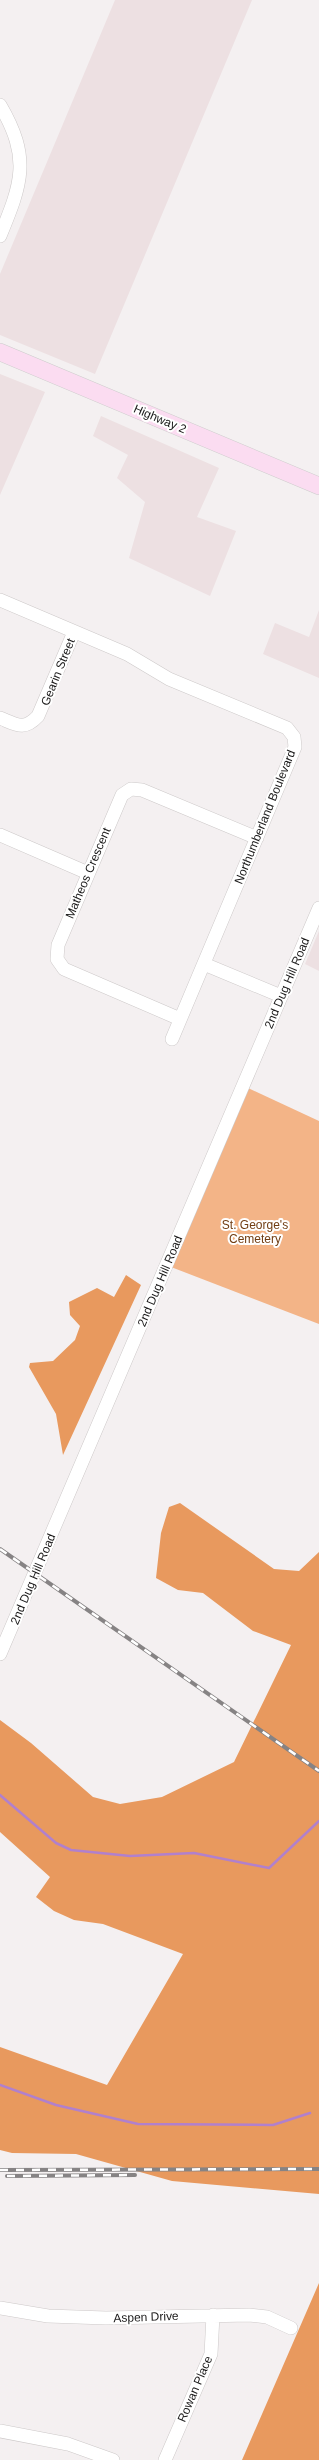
<svg xmlns="http://www.w3.org/2000/svg" width="319" height="2460" font-family="Helvetica,sans-serif">
  <style>
    .built { fill: #ede0e2 }
    .green { fill: #f3b487 }
    .forest { fill: #e8995e }
    .lines { fill: none; stroke-linecap: round; stroke-linejoin: round }
    .stream { stroke: #b180cc; stroke-width: 2.5 }
    .minor-casing { stroke: #cdc9c9; stroke-width: 14 }
    .major-casing { stroke: #cdcccc; stroke-width: 18 }
    .minor { stroke: #fff; stroke-width: 13 }
    .major { stroke: #fbdcf1; stroke-width: 17 }
    .rail-casing { stroke: #868384; stroke-width: 4 }
    .rail { stroke: #fff; stroke-width: 2.5; stroke-dasharray: 8; stroke-linecap: butt }
    .labels { text-anchor: middle; stroke-width: 4; stroke-linejoin: round; paint-order: stroke }
    .street-label { font-size: 12px; fill: #1a1919; stroke: #fff }
    .park-label { font-size: 12px; fill: #713d12; stroke: #fff }
  </style>
  <rect width="100%" height="100%" fill="#f4f0f1"/>
  <path class="built" d="M115 0H252L95 374 0 335V274Z
    M0 374 45 392 0 495Z
    M101 416 219 468 197 517 236 531 210 596 129 558 145 502 117 478 128 455 93 436Z
    M319 610V678L263 654 275 623 309 637Z
    M319 931V971L305 964Z"/>
  <path class="green" d="M248 1088 319 1121V1324L171 1267Z"/>
  <path class="forest" d="M126 1275 141 1285 63 1455 56 1414 29 1367 30 1363 53 1361 75 1340 80 1326 70 1315 69 1302 97 1288 114 1297Z
    M180 1503 274 1569 299 1571 319 1552V2194L172 2181 76 2154 12 2153 0 2150V2047L107 2085 183 1954 103 1924 74 1920 54 1911 36 1897 50 1877 0 1832V1720L31 1743 93 1797 120 1804 162 1797 234 1762 291 1645 253 1631 203 1593 178 1590 156 1578 161 1533 169 1507Z
    M319 2283V2460H242Z"/>
  <g class="lines">
    <path class="stream" d="M0 1795 56 1843 71 1850 130 1856 194 1853 269 1868 319 1821
      M0 2085 56 2105 138 2124 273 2125 310 2113"/>
    <defs>
      <path id="minor" d="M0 105C31 158 22 183 0 236
        M0 600 127 654 169 679 287 728 294 737 295 747 172 1039
        M0 718C17 725 24 731 38 716L74 632
        M0 835 88 873
        M204 964 281 996
        M180 1019 64 969 57 959 58 945 122 795 131 789 142 790 257 838
        M0 1654 319 908
        M0 2308 48 2316 106 2318 249 2315 267 2317 291 2328
        M0 2431 68 2444 113 2460
        M165 2460 211 2354 213 2315"/>
      <path id="major" d="M0 352 319 486"/>
    </defs>
    <use href="#minor" class="minor-casing"/>
    <use href="#major" class="major-casing"/>
    <use href="#minor" class="minor"/>
    <use href="#major" class="major"/>
    <defs>
      <path id="rail" d="M0 1549 319 1771
        M0 2170 319 2169
        M7 2176 135 2175"/>
    </defs>
    <use href="#rail" class="rail-casing"/>
    <use href="#rail" class="rail"/>
  </g>
  <g class="labels">
    <g class="street-label">
      <text transform="translate(160 419) rotate(23)" y="4">Highway 2</text>
      <text transform="translate(58 672) rotate(-68)" y="4">Gearin Street</text>
      <text transform="translate(265 817) rotate(-68)" y="4">Northumberland Boulevard</text>
      <text transform="translate(88 873) rotate(-67)" y="4">Matheos Crescent</text>
      <text transform="translate(287 983) rotate(-67)" y="4">2nd Dug Hill Road</text>
      <text transform="translate(160 1281) rotate(-67)" y="4">2nd Dug Hill Road</text>
      <text transform="translate(33 1579) rotate(-67)" y="4">2nd Dug Hill Road</text>
      <text transform="translate(146 2317) rotate(-2)" y="4">Aspen Drive</text>
      <text transform="translate(195 2389) rotate(-67)" y="4">Rowan Place</text>
    </g>
    <g class="park-label">
      <text x="255" y="1229">St. George's<tspan x="255" dy="14">Cemetery</tspan></text>
    </g>
  </g>
</svg>
